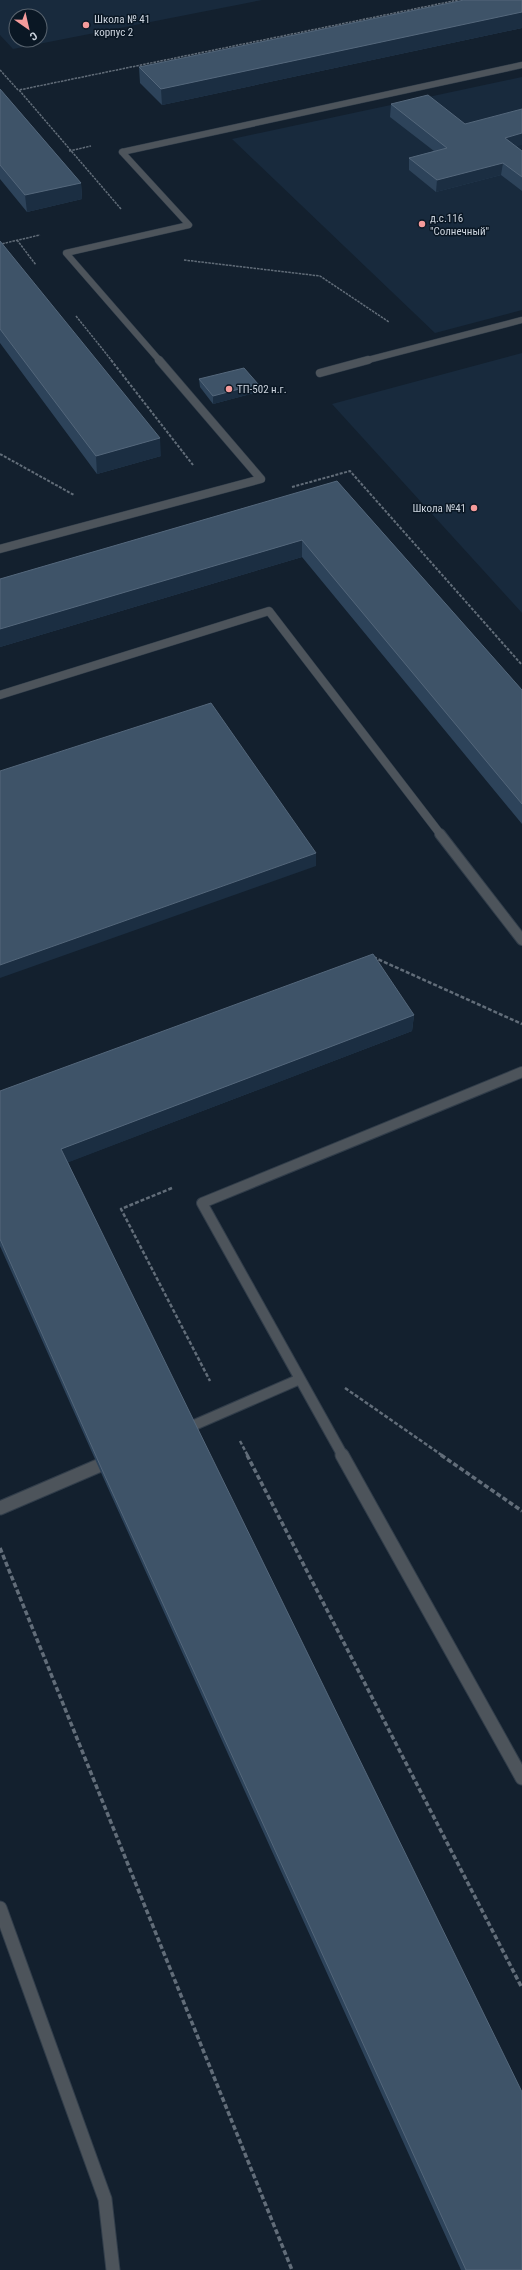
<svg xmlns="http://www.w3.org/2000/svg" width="522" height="2270" font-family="'Roboto Condensed',sans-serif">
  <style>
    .built { fill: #182a3d; fill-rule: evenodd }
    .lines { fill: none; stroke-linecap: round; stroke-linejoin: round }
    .lane-far3-casing { stroke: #313d4a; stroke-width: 7 }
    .lane-far2-casing { stroke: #313d4a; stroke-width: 9 }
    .lane-far1-casing { stroke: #313d4a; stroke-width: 12 }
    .lane-casing { stroke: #313d4a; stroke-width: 15 }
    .street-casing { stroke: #313d4a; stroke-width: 15 }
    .path-far3 { stroke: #626d79; stroke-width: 1.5; stroke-dasharray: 2.5 1; stroke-linecap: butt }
    .path-far2 { stroke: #626d79; stroke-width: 2; stroke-dasharray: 3 1.5; stroke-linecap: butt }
    .path-far1 { stroke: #626d79; stroke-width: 2.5; stroke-dasharray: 4 2; stroke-linecap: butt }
    .path { stroke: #626d79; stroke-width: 3.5; stroke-dasharray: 5 2.5; stroke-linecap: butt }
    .lane-far3 { stroke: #4d545b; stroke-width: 6 }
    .lane-far2 { stroke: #4d545b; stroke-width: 8 }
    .lane-far1 { stroke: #4d545b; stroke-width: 10 }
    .lane { stroke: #4d545b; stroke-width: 13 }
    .street { stroke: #4d545b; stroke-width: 13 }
    .wall { fill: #2d435a }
    .shaded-wall { fill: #1b2e42 }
    .building { fill: #3e5368; stroke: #54677b }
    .poi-dot { fill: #f59b9b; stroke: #0a1724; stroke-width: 1.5 }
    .labels { text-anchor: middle; stroke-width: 3; stroke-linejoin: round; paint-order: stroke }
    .far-poi-label { font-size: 11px; fill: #ccd4de; stroke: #0a1724; text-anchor: start }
  </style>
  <rect width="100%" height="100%" fill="#13202e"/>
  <path class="built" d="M0 0H262L13 49 0 35ZM16 16H40V40H16Z
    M522 77V310L435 333 232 139Z
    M522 353V613L332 404Z"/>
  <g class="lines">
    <defs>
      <path id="lane-far3" d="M122 152 522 65
        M122 152 189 225 66 253 160 361
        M364 361 522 320"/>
      <path id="lane-far2" d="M320 373 368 360
        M0 549 261 479 159 360
        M0 695 269 611 441 835"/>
      <path id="lane-far1" d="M440 834 522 940
        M192 1426 300 1379
        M343 1456 202 1203 522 1072"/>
      <path id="lane" d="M342 1455 522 1778
        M0 1508 98 1466"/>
      <path id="street" d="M0 1908 105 2199 113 2270"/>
    </defs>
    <use href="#lane-far3" class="lane-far3-casing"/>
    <use href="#lane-far2" class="lane-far2-casing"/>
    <use href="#lane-far1" class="lane-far1-casing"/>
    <use href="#lane" class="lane-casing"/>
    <use href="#street" class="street-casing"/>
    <path class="path-far3" d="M0 70 18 90
      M69 151 91 146
      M121 209 19 90 458 0
      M17 240 36 265
      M0 242 1 244 40 235
      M184 260 320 276 389 322
      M76 316 112 361"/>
    <path class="path-far2" d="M111 360 193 465
      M0 454 74 495
      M292 487 350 471 522 665"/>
    <path class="path-far1" d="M373 957 522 1024
      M172 1188 121 1209 210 1381
      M345 1388 443 1456
      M240 1441 248 1456"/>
    <path class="path" d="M247 1455 522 1988
      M441 1455 522 1511
      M0 1548 292 2270"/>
    <use href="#lane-far3" class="lane-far3"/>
    <use href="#lane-far2" class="lane-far2"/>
    <use href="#lane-far1" class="lane-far1"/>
    <use href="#lane" class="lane"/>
    <use href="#street" class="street"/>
  </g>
  <path class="wall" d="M522 0V28L162 105 140 83 139 67Z
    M0 89 81 183 82 199 27 212 0 179Z
    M391 104 465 124 516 146 522 151V191L501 175 436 192 409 170V158L434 151 390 117Z
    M0 241 161 456 97 474 0 343Z
    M199 379 258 384V392L213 404 200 387Z
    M337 481 522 690V824L302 557 0 647V579Z
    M414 1015 412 1031 68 1162 522 2270H461L107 1486 0 1246V1091Z"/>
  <path class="shaded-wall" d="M522 12V28L162 105 161 89Z
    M522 133V145L503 150 505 138Z
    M503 163 501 175 436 192 437 180Z
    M81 183 82 199 27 212 25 195Z
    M258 384V392L213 404V396Z
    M160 438 161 456 97 474 96 456Z
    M302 540V557L0 647V629Z
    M316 853V866L0 978V965Z
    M414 1015 412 1031 64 1164 61 1149Z"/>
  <path class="building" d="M464 0H522V12L161 89 139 67Z
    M0 89 81 183 25 195 0 165Z
    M428 95 465 124 522 109V133L505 138 522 151V177L503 163 437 180 409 158 447 148 391 104Z
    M0 241 160 438 96 456 0 329Z
    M244 368 258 384 213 396 199 379Z
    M337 481 522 690V804L302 540 0 629V579Z
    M211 703 316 853 0 965V771Z
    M373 954 414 1015 61 1149 522 2092V2270H466L104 1474 0 1239V1091Z"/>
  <g class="poi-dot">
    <circle cx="86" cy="25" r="4"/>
    <circle cx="422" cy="224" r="4"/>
    <circle cx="229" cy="389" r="4"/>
    <circle cx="474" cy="508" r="4"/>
  </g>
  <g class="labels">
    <g class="far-poi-label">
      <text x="94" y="23">Школа № 41<tspan x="94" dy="13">корпус 2</tspan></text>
      <text x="430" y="222">д.с.116<tspan x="430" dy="13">"Солнечный"</tspan></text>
      <text x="237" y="393">ТП-502 н.г.</text>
      <text x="466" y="512" text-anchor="end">Школа №41</text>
    </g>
  </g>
  <g transform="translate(28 28) rotate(146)"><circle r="19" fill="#0a1724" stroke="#58636e"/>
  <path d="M0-3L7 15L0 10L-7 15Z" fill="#f59b9b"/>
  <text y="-6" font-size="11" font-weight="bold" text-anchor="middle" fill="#ccd4de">С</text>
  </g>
</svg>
